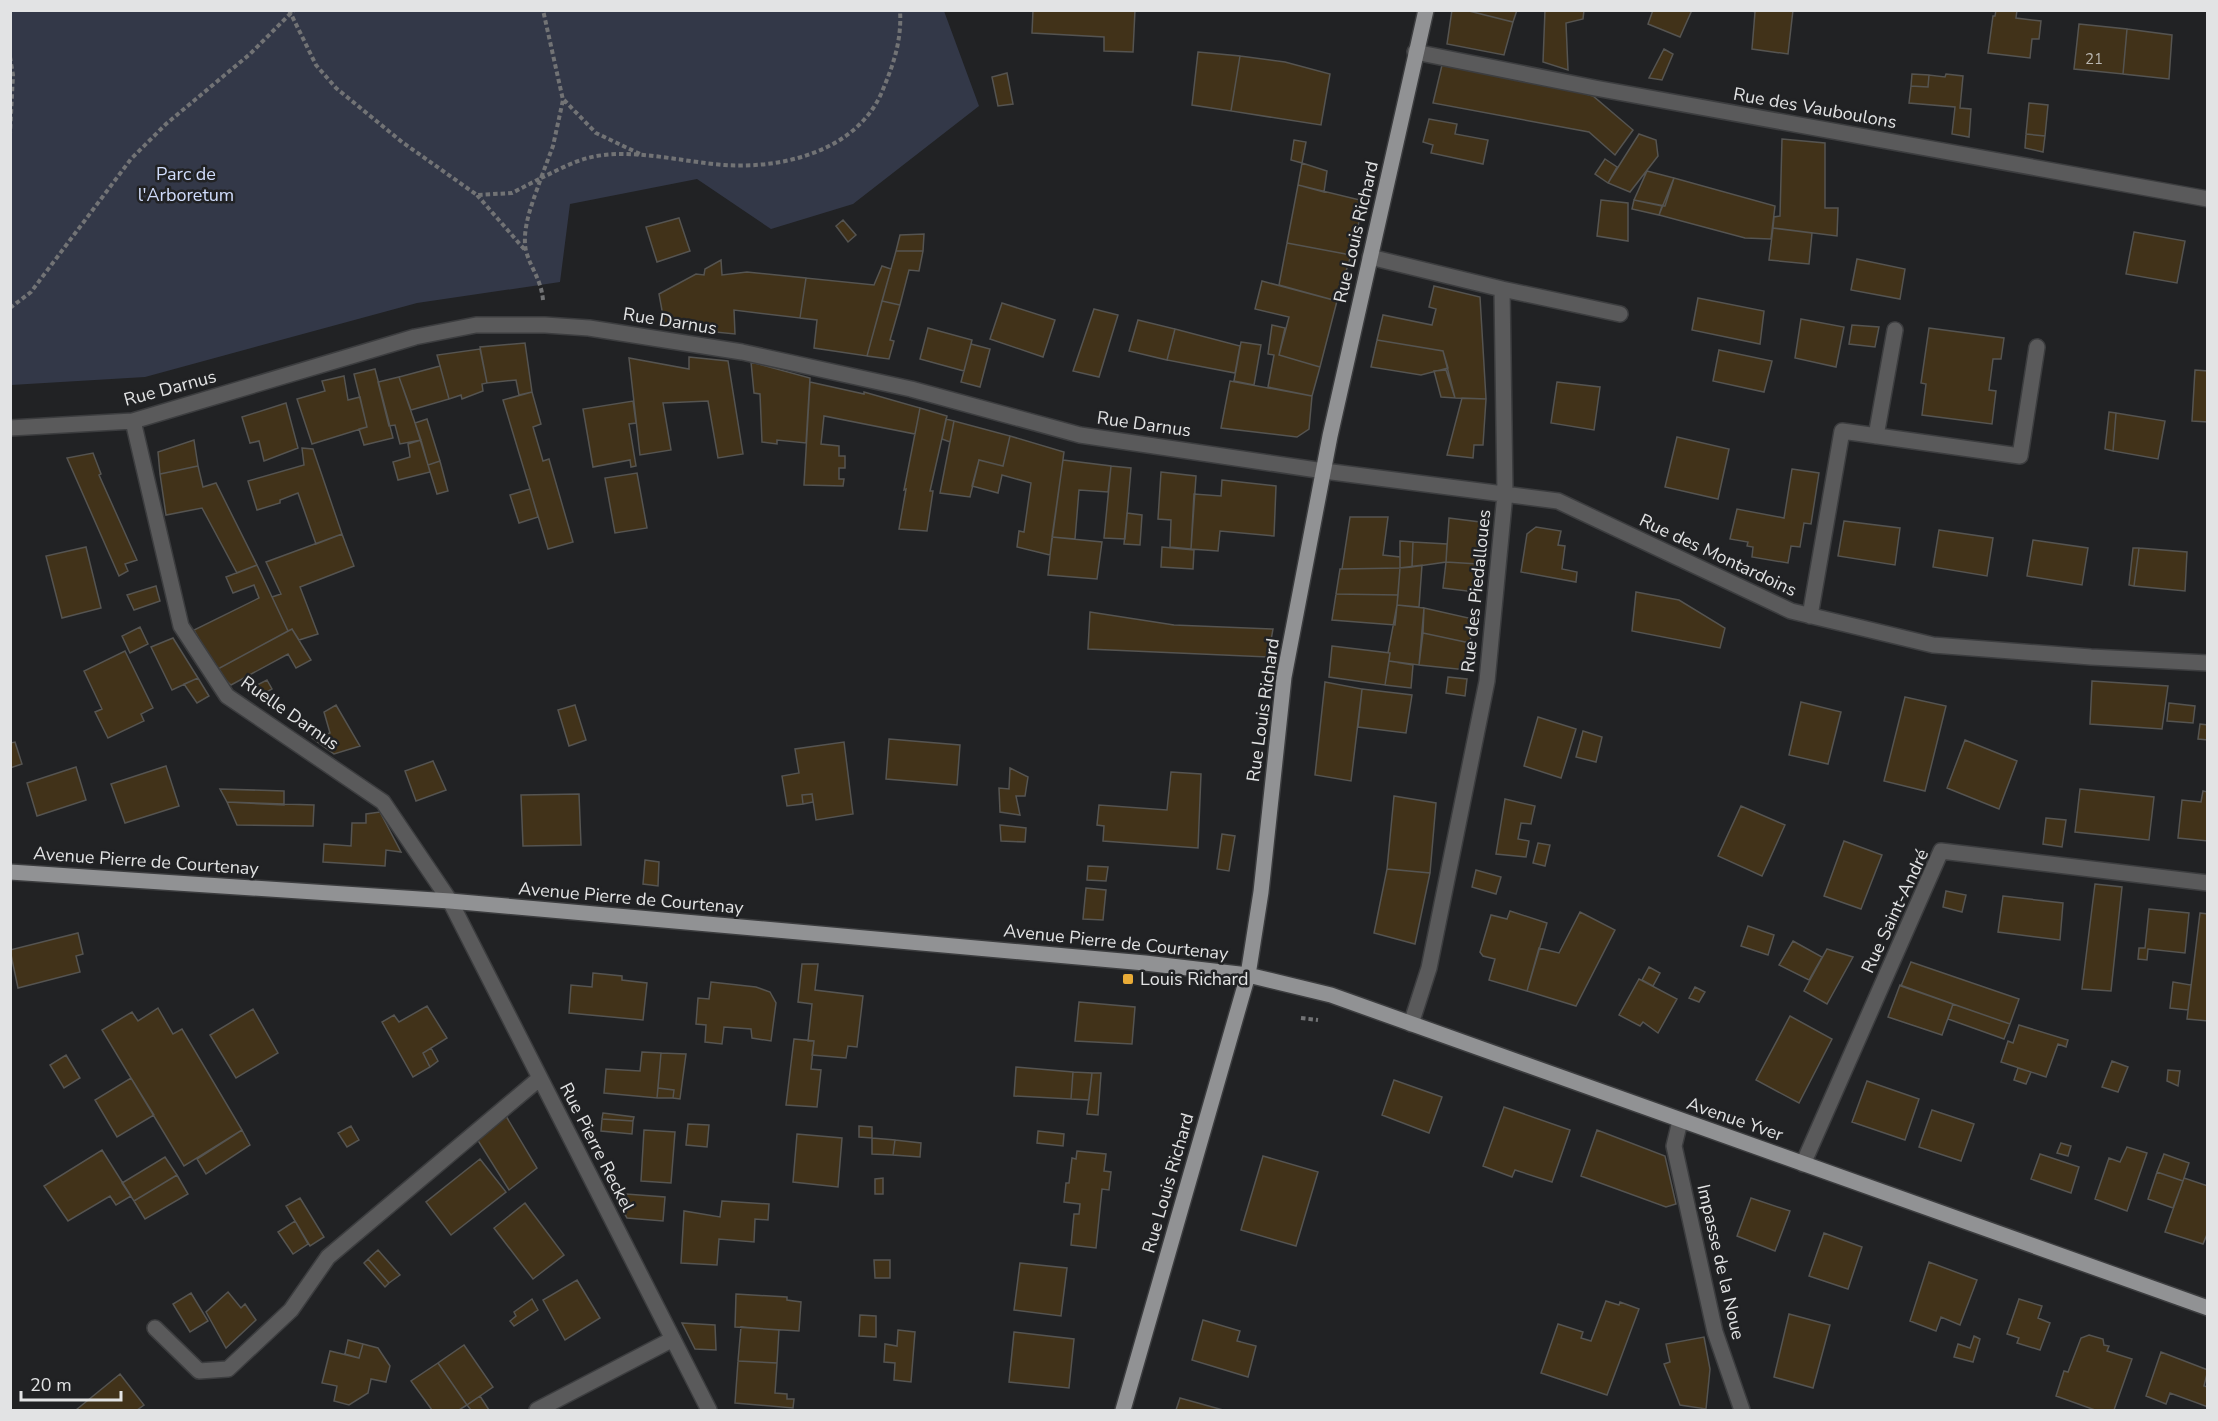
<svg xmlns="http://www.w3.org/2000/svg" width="2218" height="1421" font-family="'Nunito Sans',sans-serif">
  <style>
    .green { fill: #333848 }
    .building { fill: #413219; stroke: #555451; stroke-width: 1.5 }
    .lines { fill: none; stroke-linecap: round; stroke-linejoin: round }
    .minor-casing { stroke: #3c3d3f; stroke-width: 18 }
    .major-casing { stroke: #3c3d3f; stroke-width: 18 }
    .path { stroke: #727375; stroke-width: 4; stroke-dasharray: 4.5 3; stroke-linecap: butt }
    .minor { stroke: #5a5a5b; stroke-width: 15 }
    .major { stroke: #919294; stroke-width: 15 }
    .poi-dot { fill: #e8ab37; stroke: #212224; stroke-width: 2 }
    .labels { text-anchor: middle; stroke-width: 5; stroke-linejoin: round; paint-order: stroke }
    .number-label { font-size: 15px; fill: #bab7b1 }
    .street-label { font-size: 18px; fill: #e2e3e4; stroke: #212224 }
    .park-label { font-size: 18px; fill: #d0dcfb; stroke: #212224 }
    .poi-label { font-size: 18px; fill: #e2e3e4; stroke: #212224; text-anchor: start }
  </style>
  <rect width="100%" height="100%" fill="#212224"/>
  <path class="green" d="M11 10 944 11 979 106 853 204 771 229 697 179 570 204 560 282 417 303 145 377 11 385Z"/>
  <path class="building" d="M1033 10H1135L1133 52 1104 51V37L1032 33Z
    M1452 10H1465L1513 22 1504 55 1447 44Z
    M1465 10H1517L1513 22Z
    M1545 10H1584L1583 19 1566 23 1568 70 1543 62Z
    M1653 10H1692L1680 37 1648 24Z
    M1751 10H1793L1788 54 1752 49 1755 12Z
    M1996 10H2017L2016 18 2041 21 2039 39H2032L2030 58 1988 53 1993 16H1995Z
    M2079 24 2127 29 2123 74 2074 69Z
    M2127 29 2172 35 2169 79 2123 74Z
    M1664 49 1673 54 1662 80 1649 78Z
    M1198 52 1240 56 1231 111 1192 105Z
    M1240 56 1285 62 1330 74 1321 125 1231 111Z
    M1442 65 1555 85 1593 96 1633 130 1615 155 1589 132 1433 103Z
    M1007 73 1013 104 998 106 992 77Z
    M1912 74 1929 75 1928 87 1911 86Z
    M1946 74 1963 76 1960 108 1971 109 1969 137 1952 134 1955 107 1909 103 1911 86 1928 87 1929 75 1945 77Z
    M2029 103 2048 105 2045 136 2026 134Z
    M1429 119 1457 124 1455 134 1488 140 1483 164 1431 153 1433 145 1423 142Z
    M1639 134 1656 140 1658 156 1630 192 1608 183Z
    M2026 134 2045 136 2043 152 2025 148Z
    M1782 139 1825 143V208H1838L1837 236 1773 228 1774 217 1780 216Z
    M1294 140 1306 142 1302 163 1291 160Z
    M1605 159 1617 167 1608 183 1595 174Z
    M1302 163 1327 171 1324 192 1298 185Z
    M1647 171 1674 178 1665 206 1634 200Z
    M1674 178 1775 206 1771 239 1745 238 1659 215Z
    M1298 185 1364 201 1351 255 1287 243Z
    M1601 200 1628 203V241L1597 236Z
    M1634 200 1662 206 1659 215 1632 209Z
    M679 218 690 251 657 262 646 227Z
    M843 220 856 235 848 242 836 226Z
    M1773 228 1812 233 1809 264 1769 260Z
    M2134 232 2185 241 2177 283 2126 274Z
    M924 234 923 251H896L900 235Z
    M1287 243 1351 255 1337 301 1279 285Z
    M896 251H923L919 271 909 270 900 305 882 301Z
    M1857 259 1905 269 1900 299 1851 290Z
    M721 260 722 275 747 272 806 278 800 318 734 310 735 334 665 327 659 294 696 274 704 275 705 269Z
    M882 266 891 269 867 356 814 348 817 320 800 318 806 278 874 285Z
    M1262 281 1337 301 1320 367 1279 355 1289 317 1255 309Z
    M1434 286 1480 297 1486 399 1455 398 1443 351 1377 340 1383 315 1432 325 1436 309 1429 307Z
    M1698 298 1764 311 1760 344 1692 330Z
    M882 301 900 305 890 340 894 341 889 359 867 356Z
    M1002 303 1055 320 1043 357 990 339Z
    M1094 309 1118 315 1099 377 1073 371Z
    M1801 319 1844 327 1836 367 1795 358Z
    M1138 320 1175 329 1167 360 1129 351Z
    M1272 325 1285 328 1279 355 1320 367 1312 396 1268 387 1274 355 1268 354Z
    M1852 325 1879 327 1875 347 1849 344Z
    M928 328 972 340 964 371 920 359Z
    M1929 328 2004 338 2001 359H1993L1989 390 1996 391 1992 424 1922 415 1926 384 1921 383Z
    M1175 329 1240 346 1235 373 1167 360Z
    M1377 340 1443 351 1448 368 1421 375 1371 367Z
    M1241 342 1261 345 1254 385 1234 381Z
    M525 343 532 392 519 395 516 380 487 383 480 347Z
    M971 344 990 349 980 387 961 382Z
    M480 349 487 383 482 384 483 391 462 399 461 395 449 399 437 355Z
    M1719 350 1772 361 1764 392 1713 381Z
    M689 357 728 361 743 454 718 458 708 401 663 403 671 450 640 455 629 358 689 369Z
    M751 362 810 378 806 443 777 440V444L762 442 760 394 754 393Z
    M440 366 449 399 411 410 399 377Z
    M375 369 393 438 364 445 359 429 367 427 354 374Z
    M1446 370 1455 398 1441 397 1434 371Z
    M2195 370 2208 371V422L2192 421Z
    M344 376 348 400 360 397 367 427 312 444 297 399 325 391 322 381Z
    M399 377 421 440 400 444 395 425 389 426 378 382Z
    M1230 381 1312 396 1309 429 1297 437 1221 428Z
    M810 382 864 394V392L920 408 915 434 824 416 821 444 839 446V456H845V468H839V479H844L843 486 804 485Z
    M1557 382 1600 387 1594 430 1551 423Z
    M532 392 541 424 533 427 543 461 549 459 573 542 548 549 503 400Z
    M1462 398 1486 399 1483 445H1474L1473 458 1447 455Z
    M633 401 636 423 629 424 636 466 631 467 630 460 593 467 583 409Z
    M286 403 298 448 264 461 259 441 250 443 242 417Z
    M920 408 947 416 930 491H933L927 531 899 529 906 489 904 490Z
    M2109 412 2116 413 2113 451 2105 449Z
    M2116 413 2165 421 2158 459 2113 451Z
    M427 419 440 461 428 465 415 423Z
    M946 419 954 421 950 442 942 439Z
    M954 421 1010 436 1003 466 979 460 970 497 940 493Z
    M1010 436 1064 452 1050 555 1017 547 1019 531 1024 532 1031 483 1002 475 998 493 972 486 979 460 1003 466Z
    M1677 437 1729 449 1718 499 1665 487Z
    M194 440 198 466 160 474 158 452Z
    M421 440 430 472 398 480 393 462 410 457 408 444Z
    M302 448 313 449 342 534 316 544 298 493 280 500V503L257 510 248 481 304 465Z
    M93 453 101 474 99 475 137 560 125 564 128 571 119 576 67 458Z
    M1063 460 1111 466 1108 492 1079 490 1075 539 1052 537Z
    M440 461 448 491 437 494 428 465Z
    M198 466 203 487 216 483 257 565 237 573 202 508 166 515 160 474Z
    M1111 466 1131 468 1125 539 1104 538Z
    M1792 469 1819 473 1811 524 1804 523 1800 547 1791 546 1788 563 1752 557 1753 547 1747 546 1748 542 1730 539 1737 509 1784 518Z
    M1161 472 1196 476 1191 549 1170 547 1171 520 1158 519Z
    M637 473 647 528 615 533 605 478Z
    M1222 480 1276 486 1274 536 1220 531 1218 551 1191 549 1194 494 1221 496Z
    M530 489 538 517 519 523 510 495Z
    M1127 513 1142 515 1140 545 1124 544Z
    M1350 517H1388L1383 555 1400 557V568L1342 569Z
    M1449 518 1480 522 1478 564 1446 562Z
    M1844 521 1900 528 1895 565 1838 556Z
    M1536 527 1561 531 1558 545 1565 546 1562 569 1577 572 1576 582 1521 572 1527 534Z
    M1939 530 1993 538 1987 576 1933 567Z
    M342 534 354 566 300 587 318 634 299 640 292 629 288 631 272 597 281 594 266 562Z
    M1052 537 1102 542 1097 579 1048 575Z
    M2033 540 2088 548 2082 585 2027 576Z
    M1400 541 1413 542 1412 567 1400 568Z
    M1413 542 1447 544 1446 562 1412 567Z
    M86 547 101 608 62 618 46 556Z
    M1162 547 1194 550 1193 569 1161 567Z
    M2133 548H2139L2134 586 2129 585Z
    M2139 548 2187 552 2185 591 2134 586Z
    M1446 562 1478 564 1475 592 1443 588Z
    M257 565 288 631 216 670 194 630 259 598 254 585 233 593 226 577Z
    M1422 565 1419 607 1397 605 1400 568Z
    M1400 568 1398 595 1336 594 1340 569Z
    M156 586 160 601 134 610 127 595Z
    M1636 592 1679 600 1725 628 1720 648 1632 631Z
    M1336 594 1398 595 1395 625 1332 620Z
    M1397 605 1424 608 1419 665 1389 661 1390 653H1388Z
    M1424 608 1473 619 1470 643 1423 633Z
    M1090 612 1174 625 1273 629 1268 657 1088 649Z
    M140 627 148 644 130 653 122 636Z
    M292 629 311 660 296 668 288 654 231 685 219 674 216 670Z
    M1423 633 1470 643 1467 670 1419 665Z
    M173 638 198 678 172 690 151 647Z
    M1332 646 1390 653 1385 685 1329 677Z
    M125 651 153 708 141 714 144 721 108 738 95 712 102 709 84 671Z
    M1389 661 1413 665 1411 688 1385 685Z
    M1448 677 1467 679 1465 696 1446 693Z
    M198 678 209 696 197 703 184 684Z
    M267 680 272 689 263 694 257 685Z
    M2092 681 2168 686 2162 729 2090 724Z
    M1325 682 1362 689 1351 781 1315 775Z
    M1362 689 1412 695 1406 733 1358 727Z
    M1905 697 1946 706 1925 791 1884 781Z
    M1801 702 1841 712 1828 764 1789 755Z
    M2169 703 2195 706 2193 723 2167 721Z
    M336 705 360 746 334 754 312 738 330 733 324 712Z
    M575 705 586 740 569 746 558 710Z
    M1538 717 1576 729 1561 778 1524 766Z
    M2200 724 2208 725V740L2198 739Z
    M1583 731 1602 737 1596 762 1576 757Z
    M889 739 960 745 957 785 886 779Z
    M1965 740 2017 761 1999 809 1947 788Z
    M15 742 22 764 10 768V743Z
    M844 742 853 814 816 820 812 794 802 795 803 804 787 806 782 776 799 773 795 749Z
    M433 761 446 790 416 801 405 771Z
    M166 766 179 806 125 823 111 784Z
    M76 767 86 800 37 816 27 783Z
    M1010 768 1028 777 1025 796H1016L1020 815 1000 812 999 788 1009 789Z
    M1171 772 1201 774 1198 848 1103 841 1104 826 1097 825 1099 805 1167 810Z
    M220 789 284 791V805L227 802Z
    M2080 789 2154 797 2149 840 2075 832Z
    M2203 791 2208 792V841L2178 838 2182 800 2201 802Z
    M579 794 581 845 523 846 521 795Z
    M812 794 813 802 803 804 802 795Z
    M1394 796 1436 803 1430 873 1387 869Z
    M1505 799 1535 806 1531 824 1521 823 1518 839 1529 841 1526 857 1496 854Z
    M227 802 314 805 313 826 237 825Z
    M1741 806 1785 825 1762 876 1718 856Z
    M380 812 401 852 386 850 385 866 323 862 324 844 351 846 352 823H366V814Z
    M2046 818 2066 820 2062 847 2043 844Z
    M1000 825 1026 828 1025 842 1001 841Z
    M1222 834 1235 836 1229 871 1217 869Z
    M1844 841 1882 855 1861 909 1824 896Z
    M1538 843 1550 845 1545 866 1533 863Z
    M645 860 659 862 658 886 643 884Z
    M1088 866 1108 867 1106 881 1087 880Z
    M1387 869 1430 873 1415 944 1374 933Z
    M1476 870 1501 877 1496 894 1472 887Z
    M2095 884 2122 887 2111 991 2082 989Z
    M1086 888 1106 890 1103 920 1083 919Z
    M1946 891 1966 895 1962 912 1943 907Z
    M2003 896 2063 903 2060 940 1998 932Z
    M2149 909 2189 913 2185 953 2148 949 2147 960 2138 959 2139 948H2145Z
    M1510 911 1547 923 1527 991 1489 980 1495 959 1483 956 1480 952 1491 915 1507 919Z
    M1580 912 1615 930 1576 1006 1527 991 1539 948 1559 953Z
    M2200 913 2208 914V1021L2187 1019Z
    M1748 926 1774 935 1768 955 1741 946Z
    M78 933 83 954 76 956 80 972 18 988 10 950Z
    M1793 941 1822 957 1809 980 1779 965Z
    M1827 949 1853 957 1827 1004 1804 991Z
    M1911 962 2019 999 2010 1024 1901 986Z
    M802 964H818L815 990 863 996 857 1047 848 1046 846 1058 812 1055 814 1041H808L812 1004 798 1002Z
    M1649 967 1660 973 1653 986 1642 980Z
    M593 973 622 976V980L647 983 643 1020 569 1013 571 985 592 987Z
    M1639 979 1677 999 1658 1033 1643 1022 1640 1026 1619 1015Z
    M711 982 756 987 770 992 776 1003 771 1041 752 1038 751 1029 724 1027 722 1044 705 1042 706 1025 696 1024 698 998 709 999Z
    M2173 982 2191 985 2188 1010 2170 1008Z
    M1900 985 1953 1004 1942 1035 1888 1017Z
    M1695 987 1705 992 1699 1002 1689 998Z
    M1079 1002 1135 1007 1132 1044 1075 1041Z
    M1953 1004 2010 1024 2004 1039 1948 1019Z
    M427 1006 447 1038 423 1053 430 1067 413 1077 382 1022 394 1015 399 1022Z
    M158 1008 173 1034 182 1029 242 1130 184 1166 102 1030 132 1012 138 1021Z
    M253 1009 278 1053 236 1078 210 1035Z
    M1790 1016 1832 1039 1799 1103 1756 1080Z
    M2019 1025 2068 1040 2066 1047 2058 1044 2046 1077 2001 1062 2008 1041 2013 1043Z
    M794 1039 814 1041 811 1069 821 1070 817 1107 786 1105Z
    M431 1048 438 1061 430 1067 423 1053Z
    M642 1052 661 1053 657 1098 604 1093 606 1069 640 1071Z
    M661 1053 686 1054 680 1099 673 1098 674 1090 658 1088Z
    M66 1055 80 1078 64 1088 50 1065Z
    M2112 1061 2128 1067 2118 1092 2102 1087Z
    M1016 1067 1073 1072 1071 1099 1014 1096Z
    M2018 1068 2031 1072 2026 1084 2014 1080Z
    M2168 1070 2180 1071 2178 1086 2167 1081Z
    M1073 1072 1092 1073 1089 1100 1071 1099Z
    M1092 1073H1101L1098 1115 1087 1114Z
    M131 1078 154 1115 117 1137 95 1100Z
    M1394 1080 1442 1097 1429 1133 1382 1115Z
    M1867 1081 1919 1099 1905 1140 1852 1122Z
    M658 1088 674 1090 673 1098H657Z
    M1504 1107 1570 1130 1552 1182 1515 1170 1512 1177 1483 1166Z
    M1932 1110 1974 1124 1961 1161 1919 1147Z
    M603 1113 634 1117 633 1121 602 1119Z
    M506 1116 537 1168 509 1190 477 1139Z
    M602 1119 633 1121 632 1134 601 1131Z
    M688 1124 709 1125 707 1147 686 1145Z
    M351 1126 359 1140 347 1147 338 1133Z
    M859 1126 872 1127V1138L859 1137Z
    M242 1130 250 1145 206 1174 197 1159Z
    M644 1130 675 1132 671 1183 641 1181Z
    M1597 1130 1665 1156 1676 1204 1666 1207 1581 1176Z
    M1038 1131 1064 1134 1063 1146 1037 1143Z
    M797 1134 842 1138 838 1187 793 1182Z
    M872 1138 895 1140 893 1155 872 1154Z
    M895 1140 921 1143 920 1157 893 1155Z
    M2061 1143 2071 1146 2068 1156 2057 1153Z
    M2127 1147 2147 1153 2127 1211 2095 1199 2109 1158 2120 1162Z
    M102 1150 131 1196 116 1205 110 1196 68 1221 44 1186Z
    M1077 1151 1106 1154 1104 1171 1111 1172 1109 1190 1102 1189 1096 1248 1071 1245 1074 1214H1079L1080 1204 1064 1202 1066 1183H1069L1072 1158 1076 1159Z
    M2040 1154 2079 1167 2071 1193 2031 1179Z
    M2164 1154 2189 1163 2183 1181 2157 1172Z
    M1263 1156 1318 1172 1296 1246 1241 1230Z
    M165 1157 177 1175 134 1201 122 1183Z
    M480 1159 506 1192 451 1235 426 1202Z
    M2157 1172 2183 1181 2173 1208 2148 1199Z
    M177 1175 188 1194 145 1219 134 1201Z
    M883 1178V1194H875V1179Z
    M2184 1178 2208 1186V1232L2203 1244 2165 1232Z
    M626 1194 665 1197 663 1221 627 1218 624 1213Z
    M300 1198 324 1237 310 1246 286 1206Z
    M1751 1198 1790 1211 1775 1251 1737 1236Z
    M722 1201 769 1204 768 1220 755 1219 754 1242 719 1239 717 1265 681 1263 684 1211 720 1217Z
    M525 1203 564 1255 533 1279 494 1228Z
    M295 1221 308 1244 293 1254 278 1232Z
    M1824 1233 1862 1247 1848 1289 1809 1276Z
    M378 1250 400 1275 389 1283 368 1259Z
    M368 1259 389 1283 385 1287 364 1263Z
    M874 1260H890V1278H875Z
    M1929 1262 1977 1280 1960 1325 1941 1317 1936 1331 1910 1321Z
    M1020 1263 1067 1268 1061 1316 1014 1310Z
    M577 1280 600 1318 565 1340 543 1300Z
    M228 1292 241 1308 245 1304 256 1320 226 1348 206 1312Z
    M191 1293 208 1321 190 1332 173 1304Z
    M736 1294 787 1297V1300L801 1302 799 1331 735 1327Z
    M532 1299 538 1310 514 1326 510 1321 516 1316 514 1312Z
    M2019 1299 2042 1306 2038 1318 2050 1323 2040 1350 2017 1343 2019 1338 2007 1334Z
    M1606 1301 1619 1305 1620 1302 1639 1309 1607 1395 1541 1373 1558 1324 1583 1332 1581 1338 1591 1341Z
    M1789 1314 1830 1325 1813 1388 1774 1377Z
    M860 1315 876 1316V1337L859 1336Z
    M1203 1320 1240 1331 1237 1341 1256 1346 1248 1377 1192 1360Z
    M682 1323 715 1325 716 1350 695 1349Z
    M741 1327 779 1330 777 1363 738 1361Z
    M898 1330 915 1332 911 1382 894 1380 895 1363 884 1362 885 1344 897 1346Z
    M1014 1332 1074 1339 1069 1388 1009 1382Z
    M2089 1335 2103 1339 2104 1345 2109 1346 2107 1351 2132 1359 2114 1410H2095L2056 1396 2064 1371 2068 1372 2081 1338Z
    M1974 1336 1980 1339 1973 1362 1954 1357 1958 1344 1970 1348Z
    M1704 1337 1710 1369 1706 1409 1680 1405 1664 1364 1670 1362 1666 1344Z
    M348 1340 363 1344 359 1358 345 1354Z
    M363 1344 378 1348 390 1366 386 1382 371 1379 368 1393 349 1405 334 1401 337 1386 322 1383 330 1351 359 1358Z
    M464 1345 493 1387 467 1405 438 1363Z
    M2161 1352 2208 1370 2204 1386 2208 1387V1407L2170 1393 2166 1404 2146 1396Z
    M738 1361 777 1363 775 1393 787 1394V1399H794L793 1408 735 1403Z
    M438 1363 467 1405 459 1410H432L411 1381Z
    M120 1374 144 1405 137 1410H76Z
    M480 1396 489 1410H471L467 1405Z
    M1180 1398 1223 1410H1176Z"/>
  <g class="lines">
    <defs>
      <path id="minor" d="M1415 52 1595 88 2208 199
        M1370 257 1502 289 1505 494 1487 681 1429 968 1411 1024
        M1502 289 1620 314
        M133 421 181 626 227 696 383 802 450 901 709 1410
        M10 428 133 421 415 337 476 325H545L589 328 742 352 911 389 1080 435 1324 471 1558 501 1791 611 1933 645 2091 657 2208 663
        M1876 436 1895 330
        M1810 616 1842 431 2020 456 2037 347
        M1680 1121 1674 1146 1715 1332 1742 1410
        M1803 1164 1941 851 2208 883
        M155 1328 199 1371 228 1369 291 1310 328 1257 540 1078
        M537 1410 673 1339"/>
      <path id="major" d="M10 872 450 901 1145 963 1248 975 1331 995 2208 1308
        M1123 1410 1248 975 1261 892 1284 677 1330 436 1426 10"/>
    </defs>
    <use href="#minor" class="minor-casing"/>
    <use href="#major" class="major-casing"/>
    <path class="path" d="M289 10 316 65 336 88 402 142 477 195 512 193 541 178 553 146 563 100 543 10
      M10 57 13 75 10 134
      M564 100 596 133 640 154
      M477 195 525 250
      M543 300C541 279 531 269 526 251 521 228 534 199 541 178 556 171 572 162 588 158 628 147 683 162 724 165 783 169 855 151 881 94 893 66 902 41 900 10
      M10 308 31 292 131 159 166 124 250 54 294 10
      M1301 1018 1318 1020"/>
    <use href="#minor" class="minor"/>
    <use href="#major" class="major"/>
  </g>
  <rect class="poi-dot" x="1122" y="973" width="12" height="12" rx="3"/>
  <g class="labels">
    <g class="number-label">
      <text x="2094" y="64">21</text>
    </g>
    <g class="street-label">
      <text transform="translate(1815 108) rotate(10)" y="6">Rue des Vauboulons</text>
      <text transform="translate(1356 232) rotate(-77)" y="6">Rue Louis Richard</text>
      <text transform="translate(670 321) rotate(9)" y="6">Rue Darnus</text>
      <text transform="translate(170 388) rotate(-15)" y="6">Rue Darnus</text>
      <text transform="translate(1144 424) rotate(8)" y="6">Rue Darnus</text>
      <text transform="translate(1718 555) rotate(25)" y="6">Rue des Montardoins</text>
      <text transform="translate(1476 591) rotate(-84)" y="6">Rue des Piedalloues</text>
      <text transform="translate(1263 710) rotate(-82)" y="6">Rue Louis Richard</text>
      <text transform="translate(290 713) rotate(35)" y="6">Ruelle Darnus</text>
      <text transform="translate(146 861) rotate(4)" y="6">Avenue Pierre de Courtenay</text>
      <text transform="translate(631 898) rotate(5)" y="6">Avenue Pierre de Courtenay</text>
      <text transform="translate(1895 911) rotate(-65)" y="6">Rue Saint-André</text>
      <text transform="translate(1116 942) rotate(6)" y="6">Avenue Pierre de Courtenay</text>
      <text transform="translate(1735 1119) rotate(19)" y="6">Avenue Yver</text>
      <text transform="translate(597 1147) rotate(63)" y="6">Rue Pierre Reckel</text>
      <text transform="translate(1168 1183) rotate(-74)" y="6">Rue Louis Richard</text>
      <text transform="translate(1721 1262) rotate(77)" y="6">Impasse de la Noue</text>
    </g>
    <g class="park-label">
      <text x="186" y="180">Parc de<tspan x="186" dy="21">l'Arboretum</tspan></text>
    </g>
    <g class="poi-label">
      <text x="1140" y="985">Louis Richard</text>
    </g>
  </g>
  <rect width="2218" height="1421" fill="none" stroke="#e2e3e4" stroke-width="24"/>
  <path d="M21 1391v9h100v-9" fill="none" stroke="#e2e3e4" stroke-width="3"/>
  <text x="30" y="1391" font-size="18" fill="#e2e3e4" stroke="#212224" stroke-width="4.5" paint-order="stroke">20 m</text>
</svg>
